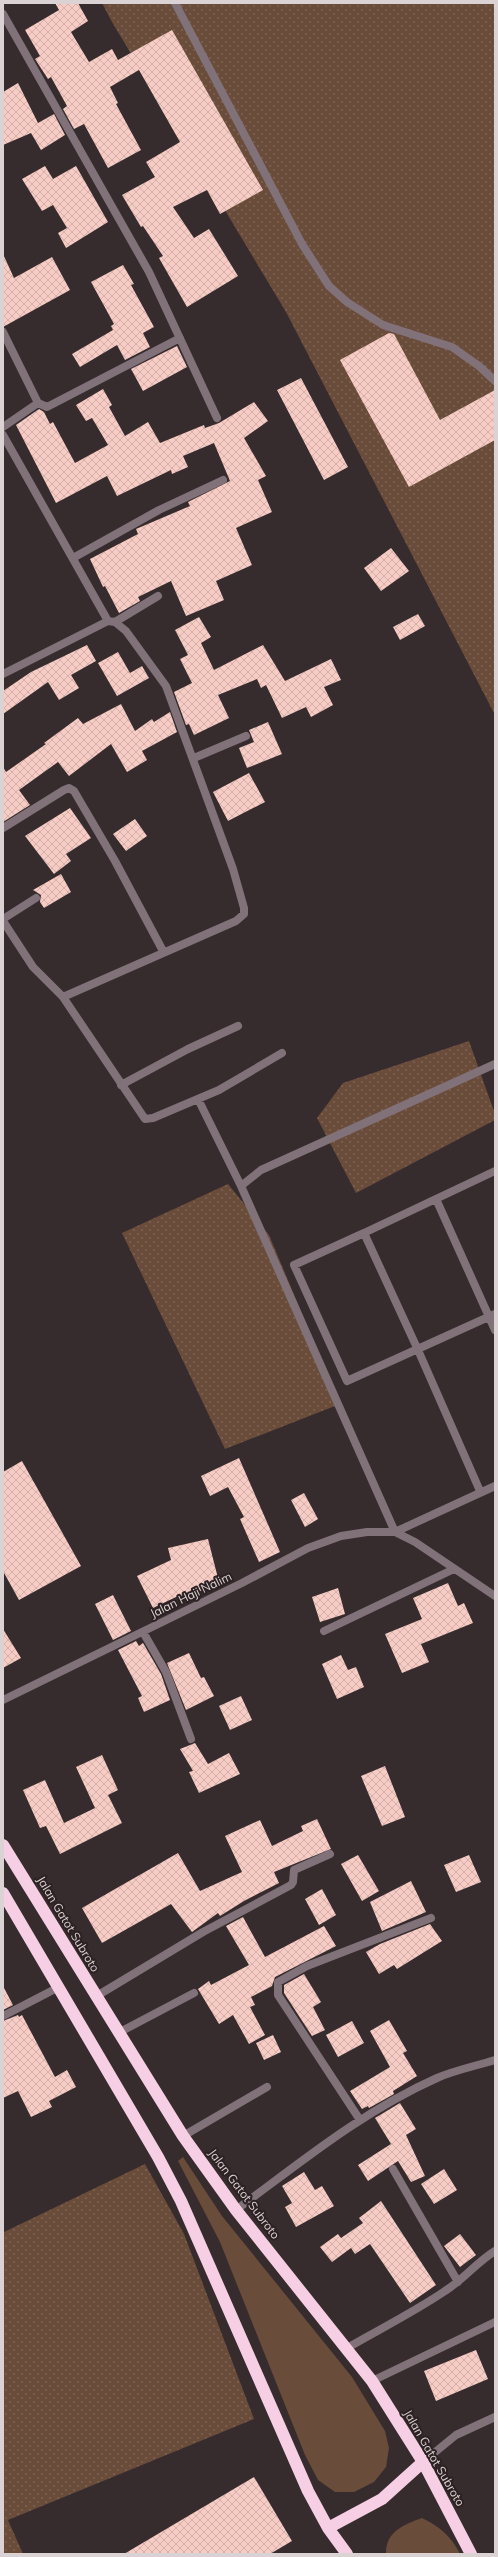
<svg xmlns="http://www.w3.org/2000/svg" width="498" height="2557" font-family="Mulish,sans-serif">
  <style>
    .grass { fill: url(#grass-dots) }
    .park { fill: #6a4c3a }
    .building { fill: url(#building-cross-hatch) }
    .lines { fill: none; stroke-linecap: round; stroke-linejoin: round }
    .street { stroke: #81727a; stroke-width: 8 }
    .highway { stroke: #f6cfe4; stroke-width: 12 }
    .labels { text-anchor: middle; stroke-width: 4; stroke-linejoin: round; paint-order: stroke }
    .street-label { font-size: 12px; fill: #dad2d3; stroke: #2c2123 }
  </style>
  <defs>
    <pattern id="grass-dots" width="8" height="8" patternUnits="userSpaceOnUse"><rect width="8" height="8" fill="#6a4c3a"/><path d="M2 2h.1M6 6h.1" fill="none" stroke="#7f6556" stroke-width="1.8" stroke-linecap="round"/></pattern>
    <pattern id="building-cross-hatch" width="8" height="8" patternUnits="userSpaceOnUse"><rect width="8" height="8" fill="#f7ccc4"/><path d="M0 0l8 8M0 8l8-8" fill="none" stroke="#d3b0a9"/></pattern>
  </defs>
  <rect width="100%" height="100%" fill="#362b2d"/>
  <path class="grass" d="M102 3H495V715L286 312 112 22Z
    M469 1041 495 1114V1120L356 1193 317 1118 343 1083Z
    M228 1184 269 1235 340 1404 225 1449 122 1233Z
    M145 2164 184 2234 254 2419 8 2520 23 2554H3V2231L4 2232Z"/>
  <path class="park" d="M183 2157 222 2216 352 2377 385 2431 389 2448 386 2467 374 2482 354 2492H335L318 2480 305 2455 220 2242 178 2161Z
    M422 2518C440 2527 451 2536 460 2554H386C385 2532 405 2524 422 2518Z"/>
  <path class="building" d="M55 3H78L88 21 71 32 89 62 112 49 118 60 172 30 263 190 220 214 207 190 173 207 194 238 209 229 238 276 187 307 159 258 163 256 143 226 141 227 122 195 155 177 146 162 180 142 139 70 110 87 118 103 116 104 141 150 108 168 84 124 74 129 63 109 67 106 51 77 48 79 35 59 40 56 25 30 59 10Z
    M18 83 38 123 54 114 65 135 41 150 31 133 3 145V92Z
    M45 166 53 179 76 166 108 222 66 248 58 233 67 228 53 205 42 211 22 179Z
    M3 254 14 278 52 257 70 290 3 327Z
    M123 265 134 284 131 285 154 327 143 333 150 347 125 360 117 345 80 367 72 354 113 330 111 326 114 324 91 282Z
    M389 333 394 334 440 420 495 390V440L409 487 340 360Z
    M177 346 187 367 143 391 131 369Z
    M301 378 348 467 324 480 277 390Z
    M103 389 112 405 109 407 125 436 148 422 160 443 204 425 205 428 219 423 254 402 268 421 244 438 266 476 258 480 272 512 236 528 252 565 216 581 224 600 186 616 171 581 138 597 140 601 119 613 105 586 103 587 90 559 138 534 136 529 190 506 188 502 230 481 214 443 183 456 188 467 172 474 171 470 117 496 107 476 56 503 16 425 39 409 44 412 50 424 53 422 75 463 108 445 92 418 86 421 76 405Z
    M391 548 409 571 381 591 364 568Z
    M418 614 425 626 400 640 393 627Z
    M199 617 211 637 201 643 214 670 263 645 285 681 331 659 341 680 324 687 333 705 311 717 306 707 282 718 266 685 261 688 257 679 218 695 229 718 194 735 189 724 186 725 174 692 192 683 180 659 188 655 175 630Z
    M87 645 96 661 71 675 79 688 59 700 48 682 3 714V691L31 672Z
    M118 652 130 673 142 666 149 678 117 696 98 663Z
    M121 704 135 731 152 719 154 722 170 712 177 732 142 751 147 760 127 772 111 744 69 776 58 762 19 790 30 805 3 822V767L6 772 46 744 44 743 78 718 83 724Z
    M268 722 282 754 247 768 239 748 254 742 249 730Z
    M249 773 265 802 228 821 213 792Z
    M70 808 91 838 66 854 71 861 54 874 25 836Z
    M135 819 147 836 126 851 113 834Z
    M61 874 71 892 44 908 40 902 41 895 33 890Z
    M239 1458 280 1552 259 1562 240 1519 244 1517 228 1487 210 1496 201 1476Z
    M22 1461 81 1566 19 1600 3 1571V1472Z
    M304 1493 318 1519 305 1527 291 1500Z
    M208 1539 220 1586 176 1597 153 1608 137 1576 171 1560 168 1548Z
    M448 1583 458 1606 464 1603 473 1623 421 1644 429 1662 402 1673 385 1634 422 1619 413 1598Z
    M338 1588 345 1614 320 1622 312 1597Z
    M113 1595 131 1631 113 1640 95 1604Z
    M3 1629 21 1658 3 1668Z
    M136 1641 139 1646 143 1643 161 1674 170 1700 144 1712 138 1698 142 1696 118 1650Z
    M189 1653 201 1678 204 1677 214 1696 186 1710 167 1663Z
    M341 1655 348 1670 356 1667 364 1687 337 1699 322 1664Z
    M241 1696 252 1720 230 1730 219 1706Z
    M195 1743 208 1764 229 1753 240 1774 199 1793 189 1772 193 1771 180 1749Z
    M102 1755 118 1790 108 1795 122 1823 60 1854 46 1826 40 1828 23 1790 45 1780 64 1823 95 1808 76 1767Z
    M385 1766 405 1817 382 1826 361 1776Z
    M317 1819 331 1849 274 1872 279 1883 244 1901 220 1916 218 1913 192 1932 171 1904 102 1943 82 1908 178 1853 200 1891 242 1872 225 1836 260 1820 272 1846 303 1831 301 1826Z
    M358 1855 379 1891 362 1901 341 1864Z
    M469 1855 481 1882 456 1892 444 1865Z
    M411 1881 426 1912 382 1931 370 1902Z
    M322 1889 336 1915 319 1925 305 1899Z
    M243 1917 265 1957 324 1926 336 1946 275 1977 272 1986 251 1997 255 2005 250 2007 265 2035 249 2044 233 2015 219 2024 198 1989 209 1981 211 1985 249 1965 226 1926Z
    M430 1924 442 1941 397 1969 394 1965 379 1974 366 1952 380 1944Z
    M304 1974 321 2002 313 2007 325 2030 312 2036 284 1993V1985Z
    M3 1986 13 2005 3 2010Z
    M18 2015 19 2017 22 2015 55 2077 67 2070 76 2087 49 2101 52 2107 31 2117 18 2091 3 2098V2021Z
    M389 2020 407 2051 403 2053 417 2076 393 2091 394 2094 369 2108 368 2106 362 2109 350 2091 390 2067 370 2031Z
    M352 2021 364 2043 338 2057 326 2035Z
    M273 2035 281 2052 264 2060 256 2043Z
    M400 2103 416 2129 406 2135 425 2176 411 2182 398 2161 368 2181 358 2165 391 2144 375 2118Z
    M444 2169 457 2190 434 2204 421 2184Z
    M304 2172 315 2190 322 2186 334 2206 296 2227 285 2207 292 2203 282 2186Z
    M381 2201 436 2285 410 2303 370 2244 355 2254 351 2248 332 2262 320 2247 338 2234 341 2238 363 2223 359 2218Z
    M460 2234 476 2255 460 2267 444 2246Z
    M476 2350 488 2379 436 2401 424 2371Z
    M254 2477 292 2541 270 2554H124Z"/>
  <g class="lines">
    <path class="street" d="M175 3 302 244 329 286 347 302 383 325 452 347 479 366 495 381
      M3 14 149 272 217 418
      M3 332 38 403 47 407 180 338
      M3 427 38 403
      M3 435 108 621
      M73 558 159 510 223 480
      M115 622 158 596
      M3 674 108 621 115 622 126 631 166 686 233 869 244 908V914L236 921 63 997
      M194 758 246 736
      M3 828 64 790 69 788 74 791 115 861 163 951
      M3 919 36 898
      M3 921 33 967 63 997 145 1119 153 1118 219 1090 282 1053
      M495 1064 261 1170 241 1186 395 1532 415 1542 495 1596
      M121 1085 188 1049 238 1026
      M198 1099 241 1186
      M436 1199 495 1330
      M364 1233 294 1265 347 1381 495 1314
      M480 1491 418 1350 364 1233 495 1171
      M324 1631 454 1569
      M143 1632 166 1672 191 1739
      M3 1700 242 1583 308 1548 341 1536 367 1532H395L495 1486
      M95 1997 203 1932 291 1885 293 1882 294 1870 330 1854
      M3 2016 59 1987
      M118 2033 194 1993
      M360 2120 278 1995V1982L307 1966 431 1918
      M183 2136 267 2087
      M393 2169 458 2282
      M236 2210C301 2162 363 2111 437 2078 455 2070 476 2066 495 2060
      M347 2348C380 2329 414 2312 445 2291 464 2279 477 2262 495 2251
      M372 2381 495 2322
      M423 2462 456 2435 495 2417"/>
    <path class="highway" d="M3 1845 183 2136 236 2210 372 2381 423 2462 471 2554
      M3 1893 158 2157 181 2201 308 2491 328 2528 347 2554
      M328 2528 382 2499 423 2462"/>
  </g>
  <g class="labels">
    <g class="street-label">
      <text transform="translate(191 1595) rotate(-26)" y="4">Jalan Haji Nalim</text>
      <text transform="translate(68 1924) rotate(59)" y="4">Jalan Gatot Subroto</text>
      <text transform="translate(244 2194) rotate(53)" y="4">Jalan Gatot Subroto</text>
      <text transform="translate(434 2458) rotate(60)" y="4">Jalan Gatot Subroto</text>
    </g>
  </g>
  <rect width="498" height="2557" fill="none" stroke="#dad2d3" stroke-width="8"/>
</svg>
